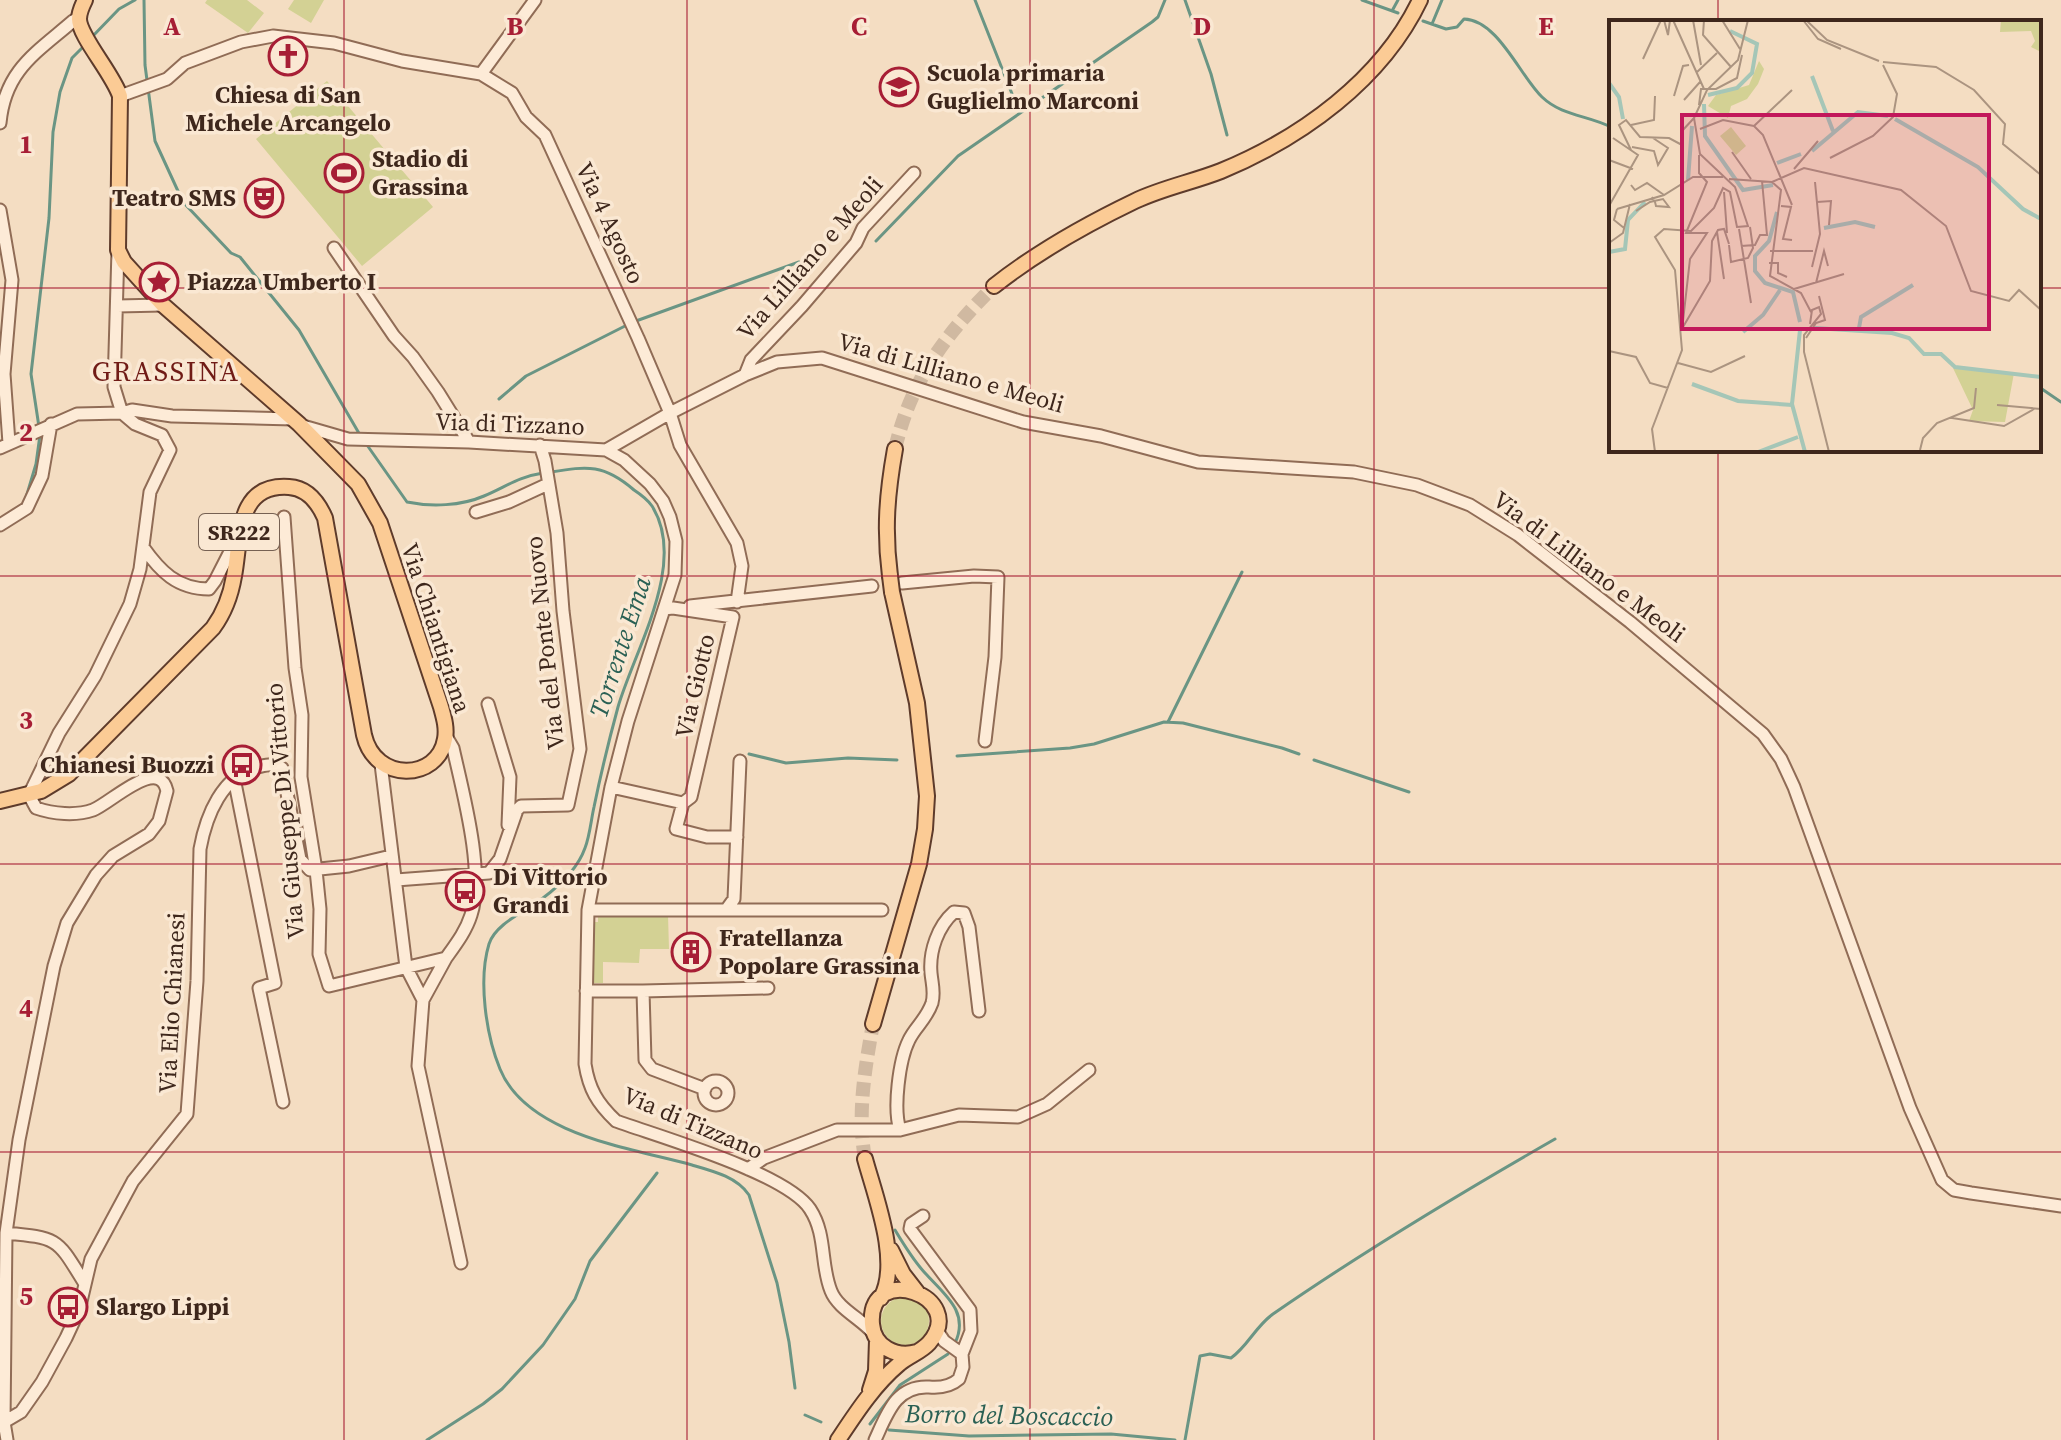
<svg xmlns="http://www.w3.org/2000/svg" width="2061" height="1440" font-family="'Source Serif 4',serif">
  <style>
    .green { fill: #d3d194 }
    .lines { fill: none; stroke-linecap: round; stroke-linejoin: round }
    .stream { stroke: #6a9584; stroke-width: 3 }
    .major-tunnel { stroke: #d0b9a1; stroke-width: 14; stroke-dasharray: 14 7; stroke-linecap: butt }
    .minor-casing { stroke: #906c56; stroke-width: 15 }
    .major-casing { stroke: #5e3b2b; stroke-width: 18 }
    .minor { stroke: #fdebd7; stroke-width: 11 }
    .major { stroke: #fbcb95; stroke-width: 14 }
    .major-bridge-casing { stroke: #5e3b2b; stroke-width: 18; stroke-linecap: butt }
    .major-bridge { stroke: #fbcb95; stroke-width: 14 }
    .grid { fill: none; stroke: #a71e35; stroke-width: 2; stroke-opacity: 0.55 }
    .labels { text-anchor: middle; stroke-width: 7; stroke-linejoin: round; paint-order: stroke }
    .shield { fill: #fae8d3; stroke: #766153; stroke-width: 2 }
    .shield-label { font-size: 22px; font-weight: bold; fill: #3e271c }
    .poi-label { font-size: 24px; font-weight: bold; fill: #3e271c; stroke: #fae8d3; text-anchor: start }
    .street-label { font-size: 24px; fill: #3e271c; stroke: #fae8d3 }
    .water-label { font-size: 26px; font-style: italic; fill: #2a6054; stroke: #fae8d3 }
    .quarter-label { font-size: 28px; letter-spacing: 2px; fill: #701b16; stroke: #fae8d3 }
    .inset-river { fill: none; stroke: #a5c6b7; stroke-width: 4 }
    .inset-road { fill: none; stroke: #ab9480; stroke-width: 2 }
    .view { fill: #c2185b; fill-opacity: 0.15; stroke: #c2185b; stroke-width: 4 }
    .inset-edge { fill: none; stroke: #3e271c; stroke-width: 4 }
    .grid-label { font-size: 26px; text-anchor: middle; font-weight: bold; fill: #a71e35; stroke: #fae8d3; stroke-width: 7; stroke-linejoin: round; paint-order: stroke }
  </style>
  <rect width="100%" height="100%" fill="#f4ddc2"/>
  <path class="green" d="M207 0H247L264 13 248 33 205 3Z
    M294 0H324L311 23 288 9Z
    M327 81 433 207 362 266 256 139Z
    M668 915 669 949H640L639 963 603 962V983H592V922H598V916Z
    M881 1321a24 24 0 1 1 48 0a24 24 0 1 1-48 0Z"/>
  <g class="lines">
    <path class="stream" d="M144 0 145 65 155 141 183 202 231 253 240 257 299 330 360 435
      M975 0 1016 104
      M1185 0 1211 74 1227 135
      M1362 0 1398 13
      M1392 11 1398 0
      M1423 21 1446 29 1457 27 1464 19C1498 20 1520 76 1542 97 1562 116 1587 115 1611 127
      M1432 24 1442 0
      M90 39 119 9 135 0
      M876 241 958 156 1152 22 1158 17 1165 0
      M636 321 799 262
      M2039 387 2061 402
      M499 399 526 376 627 325
      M39 427 31 374 49 218 53 132 60 92 72 58 85 45
      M367 445 407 502C431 507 461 506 484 496 506 487 517 477 543 473
      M551 472C588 466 604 464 634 490 640 494 648 500 652 506 688 563 635 649 618 707 609 740 601 773 594 807 591 820 590 835 585 848 578 868 559 886 543 898 526 911 495 924 489 944 478 980 486 1035 500 1069 527 1135 631 1148 692 1165 713 1171 737 1177 749 1195L777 1283 789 1342 795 1388
      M25 501 36 464 40 435
      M1168 722 1242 572
      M749 754 786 763 848 758 897 760
      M957 756 1070 748 1094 744 1164 722 1183 723 1282 748 1299 754
      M1314 760 1409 792
      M895 1230C904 1245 913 1260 925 1273 944 1294 970 1312 955 1343
      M805 1415 821 1422
      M870 1424 900 1385 948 1354
      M889 1430 969 1436 1111 1434 1175 1440
      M427 1440 483 1404 502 1389 543 1345 575 1299 590 1261 657 1173
      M1185 1440 1200 1356 1210 1354 1231 1358C1248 1346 1255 1327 1273 1314 1364 1251 1459 1194 1555 1139"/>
    <path class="major-tunnel" d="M895 449C911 380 945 335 994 286
      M865 1159C857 1113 865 1068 873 1024"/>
    <defs>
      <path id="minor" d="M481 74 535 0
        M120 96 167 79 185 63 241 42 273 36 334 43 402 61 481 74 512 93 526 117 545 135 638 338 670 413 680 445 737 543 742 566 737 602
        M0 123C5 70 36 53 73 21L79 18
        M0 210 12 280 4 374 9 443
        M334 248 394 336 413 357 438 392 469 442
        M117 306 163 305
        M745 375 751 360 802 306 856 243 863 228 914 173
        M303 426 348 439 469 442 606 450 624 460 650 484 663 501 670 517 676 541 675 575 628 721 611 787 588 910 585 1064C589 1089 597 1103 616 1121 660 1137 786 1173 810 1209 827 1235 820 1264 831 1291 838 1309 862 1319 874 1334
        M0 448 77 414 122 413 132 410 172 416 293 419
        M606 450 670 413 745 375 777 362 822 358 1023 422 1101 436 1198 462 1354 472 1417 485 1470 505 1518 535 1630 622 1763 734 1781 759 1794 787 1910 1108 1942 1180 1954 1190 1971 1193 2061 1206
        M476 512 509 502 548 484
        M284 517 295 668 302 715 301 777 316 870 320 909 319 954 329 986 446 958C456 944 466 931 471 915 485 873 463 793 453 748L446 736
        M0 525 27 508 42 476 51 424
        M143 547C160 571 177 589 209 589L215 581 238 536
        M902 583 974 576 998 577 995 657 985 741
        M690 606 872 586
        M664 609 673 608 733 617 691 797 683 803 676 829 707 837H737
        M488 704 510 777 508 825
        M381 764 406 967 423 1000 418 1066 461 1263
        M234 778 275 983 259 988 283 1102
        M611 787 683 803
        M396 880 489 873 500 859 517 810 521 806 568 805 580 749 563 611 557 533 545 461 540 445
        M588 910H882
        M726 910 734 899 740 761
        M586 991H643L645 1060 652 1069 705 1089
        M643 991 768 988
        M423 1000 446 958
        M704 1093a12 12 0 1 1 24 0a12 12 0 1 1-24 0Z
        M900 1130C893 1109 899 1060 909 1040 915 1027 926 1020 932 1003 935 992 932 984 931 973 929 951 938 926 954 912L964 913 969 927 979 1011
        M748 1169 764 1158 837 1130H900L959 1115 1018 1117 1047 1104 1089 1070
        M6 1233C60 1238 57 1239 85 1284
        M936 1329 944 1341 962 1354
        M4 1422 21 1412 42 1382 66 1338 79 1310 91 1259 133 1181 187 1114 197 981 200 849C206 816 222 775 258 767 267 765 273 763 282 768L300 859 310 870 349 866 391 856
        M7 1440 4 1422 6 1233 19 1140 54 966 67 923 96 875 113 856 149 834 159 821 167 791C159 755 111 803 93 810 76 816 53 814 36 808L29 795 59 733 95 676 130 604 140 569 150 492 170 450 162 435 135 424 122 413 114 387 118 250
        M875 1440C887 1414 896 1385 929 1387 940 1388 950 1387 959 1379L963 1367 962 1354 971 1331 970 1310 910 1229 911 1224 923 1216"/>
      <path id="major" d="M994 286C1037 252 1085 225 1135 201 1162 188 1193 182 1221 171 1301 138 1382 80 1420 0
        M890 576C884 530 887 494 895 449
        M0 801 41 791 69 774 213 628C224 613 231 594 234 576 241 541 235 483 289 487 307 488 318 502 325 518L364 735C375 783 438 781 445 739 447 728 444 718 441 707L380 523 358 484 299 424 163 305 124 262 118 250 120 96C113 74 79 36 79 19 79 13 82 6 85 0
        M873 1024 919 864 925 829 927 796 917 703 892 592
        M865 1159C875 1196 901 1262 881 1298
        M891 1250 903 1274 917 1292
        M870 1390 876 1371 877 1340
        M838 1440C856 1413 874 1385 899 1364 908 1356 921 1352 929 1343 970 1296 867 1261 872 1324 874 1347 896 1358 917 1352"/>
    </defs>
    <use href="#minor" class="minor-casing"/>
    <use href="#major" class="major-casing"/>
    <use href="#minor" class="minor"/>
    <use href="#major" class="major"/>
    <defs>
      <path id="major-bridge" d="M890 576 892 592"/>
    </defs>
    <use href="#major-bridge" class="major-bridge-casing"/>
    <use href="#major-bridge" class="major-bridge"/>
  </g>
  <path class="grid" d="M344 0V1440M687 0V1440M1030 0V1440M1374 0V1440M1718 0V22M0 288H1611M2039 288H2061M1718 450V1440M0 576H2061M0 864H2061M0 1152H2061"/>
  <defs>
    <symbol id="church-ring" viewBox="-11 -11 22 22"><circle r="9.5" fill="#fae8d3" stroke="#a71e35" stroke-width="1.5"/><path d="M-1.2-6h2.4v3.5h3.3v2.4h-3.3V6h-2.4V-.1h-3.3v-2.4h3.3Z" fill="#a71e35"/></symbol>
    <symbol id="school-ring" viewBox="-11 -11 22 22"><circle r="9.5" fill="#fae8d3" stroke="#a71e35" stroke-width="1.5"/><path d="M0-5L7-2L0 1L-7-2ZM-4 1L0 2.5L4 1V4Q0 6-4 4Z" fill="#a71e35"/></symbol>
    <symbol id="stadium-ring" viewBox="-11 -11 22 22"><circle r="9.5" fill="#fae8d3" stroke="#a71e35" stroke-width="1.5"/><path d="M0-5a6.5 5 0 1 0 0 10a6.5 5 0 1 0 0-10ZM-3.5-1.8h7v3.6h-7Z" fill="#a71e35"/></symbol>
    <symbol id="theatre-ring" viewBox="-11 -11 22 22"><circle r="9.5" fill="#fae8d3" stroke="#a71e35" stroke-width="1.5"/><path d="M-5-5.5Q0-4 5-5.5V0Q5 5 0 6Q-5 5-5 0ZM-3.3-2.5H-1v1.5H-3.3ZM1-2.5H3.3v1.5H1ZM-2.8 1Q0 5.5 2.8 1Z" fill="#a71e35"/></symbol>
    <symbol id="sight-ring" viewBox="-11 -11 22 22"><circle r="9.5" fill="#fae8d3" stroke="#a71e35" stroke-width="1.5"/><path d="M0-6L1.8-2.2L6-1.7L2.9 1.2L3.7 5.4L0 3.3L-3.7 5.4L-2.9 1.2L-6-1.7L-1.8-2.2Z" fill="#a71e35"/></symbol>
    <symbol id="bus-ring" viewBox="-11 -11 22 22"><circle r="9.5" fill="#fae8d3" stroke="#a71e35" stroke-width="1.5"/><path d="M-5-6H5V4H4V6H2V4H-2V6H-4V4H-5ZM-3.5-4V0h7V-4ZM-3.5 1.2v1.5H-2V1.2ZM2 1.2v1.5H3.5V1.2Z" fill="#a71e35"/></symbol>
    <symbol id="building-ring" viewBox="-11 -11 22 22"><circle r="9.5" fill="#fae8d3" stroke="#a71e35" stroke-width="1.5"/><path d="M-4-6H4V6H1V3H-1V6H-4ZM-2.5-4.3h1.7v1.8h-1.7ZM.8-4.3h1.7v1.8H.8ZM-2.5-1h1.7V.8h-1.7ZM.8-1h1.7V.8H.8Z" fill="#a71e35"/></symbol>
  </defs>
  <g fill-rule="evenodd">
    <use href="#church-ring" x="266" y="34" width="44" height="44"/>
    <use href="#school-ring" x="877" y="65" width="44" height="44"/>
    <use href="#stadium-ring" x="322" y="151" width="44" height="44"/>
    <use href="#theatre-ring" x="242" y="176" width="44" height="44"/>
    <use href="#sight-ring" x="137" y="260" width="44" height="44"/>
    <use href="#bus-ring" x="220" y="743" width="44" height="44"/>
    <use href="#bus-ring" x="443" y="869" width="44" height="44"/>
    <use href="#building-ring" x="669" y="930" width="44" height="44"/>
    <use href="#bus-ring" x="46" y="1285" width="44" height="44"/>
  </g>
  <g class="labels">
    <rect class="shield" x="199" y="514" width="80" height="36" rx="6"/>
    <g class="shield-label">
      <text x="239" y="540">SR222</text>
    </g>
    <g class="poi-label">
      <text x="927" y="81">Scuola primaria<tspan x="927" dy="28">Guglielmo Marconi</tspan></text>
      <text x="288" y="103" text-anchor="middle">Chiesa di San<tspan x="288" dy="28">Michele Arcangelo</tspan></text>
      <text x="372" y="167">Stadio di<tspan x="372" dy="28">Grassina</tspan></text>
      <text x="236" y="206" text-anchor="end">Teatro SMS</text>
      <text x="187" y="290">Piazza Umberto I</text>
      <text x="214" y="773" text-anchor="end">Chianesi Buozzi</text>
      <text x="493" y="885">Di Vittorio<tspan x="493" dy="28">Grandi</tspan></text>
      <text x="719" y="946">Fratellanza<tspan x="719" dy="28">Popolare Grassina</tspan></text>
      <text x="96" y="1315">Slargo Lippi</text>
    </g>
    <g class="street-label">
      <text transform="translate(610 223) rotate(65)" y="8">Via 4 Agosto</text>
      <text transform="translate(810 258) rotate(-49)" y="8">Via Lilliano e Meoli</text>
      <text transform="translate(951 373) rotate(16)" y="8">Via di Lilliano e Meoli</text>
      <text transform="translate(510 424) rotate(2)" y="8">Via di Tizzano</text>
      <text transform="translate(1589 567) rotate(37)" y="8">Via di Lilliano e Meoli</text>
      <text transform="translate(436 628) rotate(72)" y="8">Via Chiantigiana</text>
      <text transform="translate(545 643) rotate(-96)" y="8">Via del Ponte Nuovo</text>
      <text transform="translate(695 686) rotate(-77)" y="8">Via Giotto</text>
      <text transform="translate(285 811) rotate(-95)" y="8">Via Giuseppe Di Vittorio</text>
      <text transform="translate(172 1003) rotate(-87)" y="8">Via Elio Chianesi</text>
      <text transform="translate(693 1123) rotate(23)" y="8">Via di Tizzano</text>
    </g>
    <g class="water-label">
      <text transform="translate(620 647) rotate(-72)" y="9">Torrente Ema</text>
      <text transform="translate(1009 1415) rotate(1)" y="9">Borro del Boscaccio</text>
    </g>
    <g class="quarter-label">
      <text x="166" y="381">GRASSINA</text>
    </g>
  </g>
  <g transform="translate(1609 20)">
    <rect width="432" height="432" fill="#f4ddc2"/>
    <path d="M392 0H432V32L422 27 426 21 422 11 391 12ZM150 41 155 49 149 64 138 79 122 86 119 98 99 86 107 75 140 65ZM122 107 137 126 127 135 111 116ZM344 348 405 353 396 402 360 401 364 390Z" fill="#d3d194"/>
    <path class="inset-river" d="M203 56 224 111M0 63 10 77 14 99M99 75 128 68 143 53 148 24 121 11M95 84 96 116 134 170 164 165M286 99 369 147 414 189 432 199M203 131 249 92 279 96M168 143 192 134M79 160 83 106M168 192 160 221 146 236V251L156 263 184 272 191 302M215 208 246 202 266 207M0 232 16 229 19 200 36 182M206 308 283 313 300 318 315 334H332L346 347 432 357M250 308 252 297 304 265M191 310 183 384 196 432M134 312 154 295 171 270M83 364 129 381 183 385M149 432 189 417"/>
    <path class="inset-road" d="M55 0 59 15 61 0M64 0 95 69M84 0 92 45M95 0 94 15 122 47M113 0 131 29M194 0 209 19 232 29M197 0 218 20 270 41M34 39 52 0M274 42 327 47 365 70 396 104 394 124 432 155M87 53 108 33M65 76 74 46 80 45M75 80 91 62M90 85 92 69H107L128 58 133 35M22 105 45 100 46 76M145 106 154 115 183 185M145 106 183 70M91 109 114 100 145 106M23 127 45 131 49 145 59 128 44 118M22 130 10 105 17 100 31 117 60 118 73 125M123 132 142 159M221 138 264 116 284 97 288 74 274 45M0 140 24 149M185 149 209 121M120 159 163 162 172 170 161 256 192 273 202 292M74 161 73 111 85 98M163 162 195 148 292 170 337 206 362 271 400 281 410 270 432 290M22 165 26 170 38 163 55 175M115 172 118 213M208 182 222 181 220 205M0 186 29 135 4 118M172 186 182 187 174 219 183 220M8 189 55 175 84 157H114M8 189 5 200 15 208M27 191 41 182 45 181 54 179 60 187 47 186 46 182 45 181 43 177M130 209 142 283M108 212 115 259M0 223 14 213 21 184M120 225 122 242 139 238 144 228 141 207M132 226 146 225 151 215H158L153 161M161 231H204M160 243H169V253L178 257M203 247 211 214 206 162M207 263 215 231 219 246M185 269 235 254M74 301 81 239 98 213H77L98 162 90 153V135M201 304 203 290 210 287 212 294 195 315V332L220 432M74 307 101 261 103 221 109 210 115 209 120 224M197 318 207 303 216 300 210 276M0 331 27 337 41 363 59 368M69 343 102 352 136 336M388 385 432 389M343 398 395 406 425 389M311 430 314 418 328 403 365 388 367 368M46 432 43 409 73 330 66 250 46 217 55 209 82 211 105 188 114 168 121 172 128 207 139 206 126 167 91 134 85 98 98 70 129 40 139 0"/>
    <path class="view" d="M73 95H380V309H73Z"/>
    <rect width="432" height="432" class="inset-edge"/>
  </g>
  <g class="grid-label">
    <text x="172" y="35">A</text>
    <text x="515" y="35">B</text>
    <text x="859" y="35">C</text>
    <text x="1202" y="35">D</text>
    <text x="1546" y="35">E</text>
    <text x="26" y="153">1</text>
    <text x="26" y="441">2</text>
    <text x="26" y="729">3</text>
    <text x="26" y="1017">4</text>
    <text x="26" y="1305">5</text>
  </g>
</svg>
